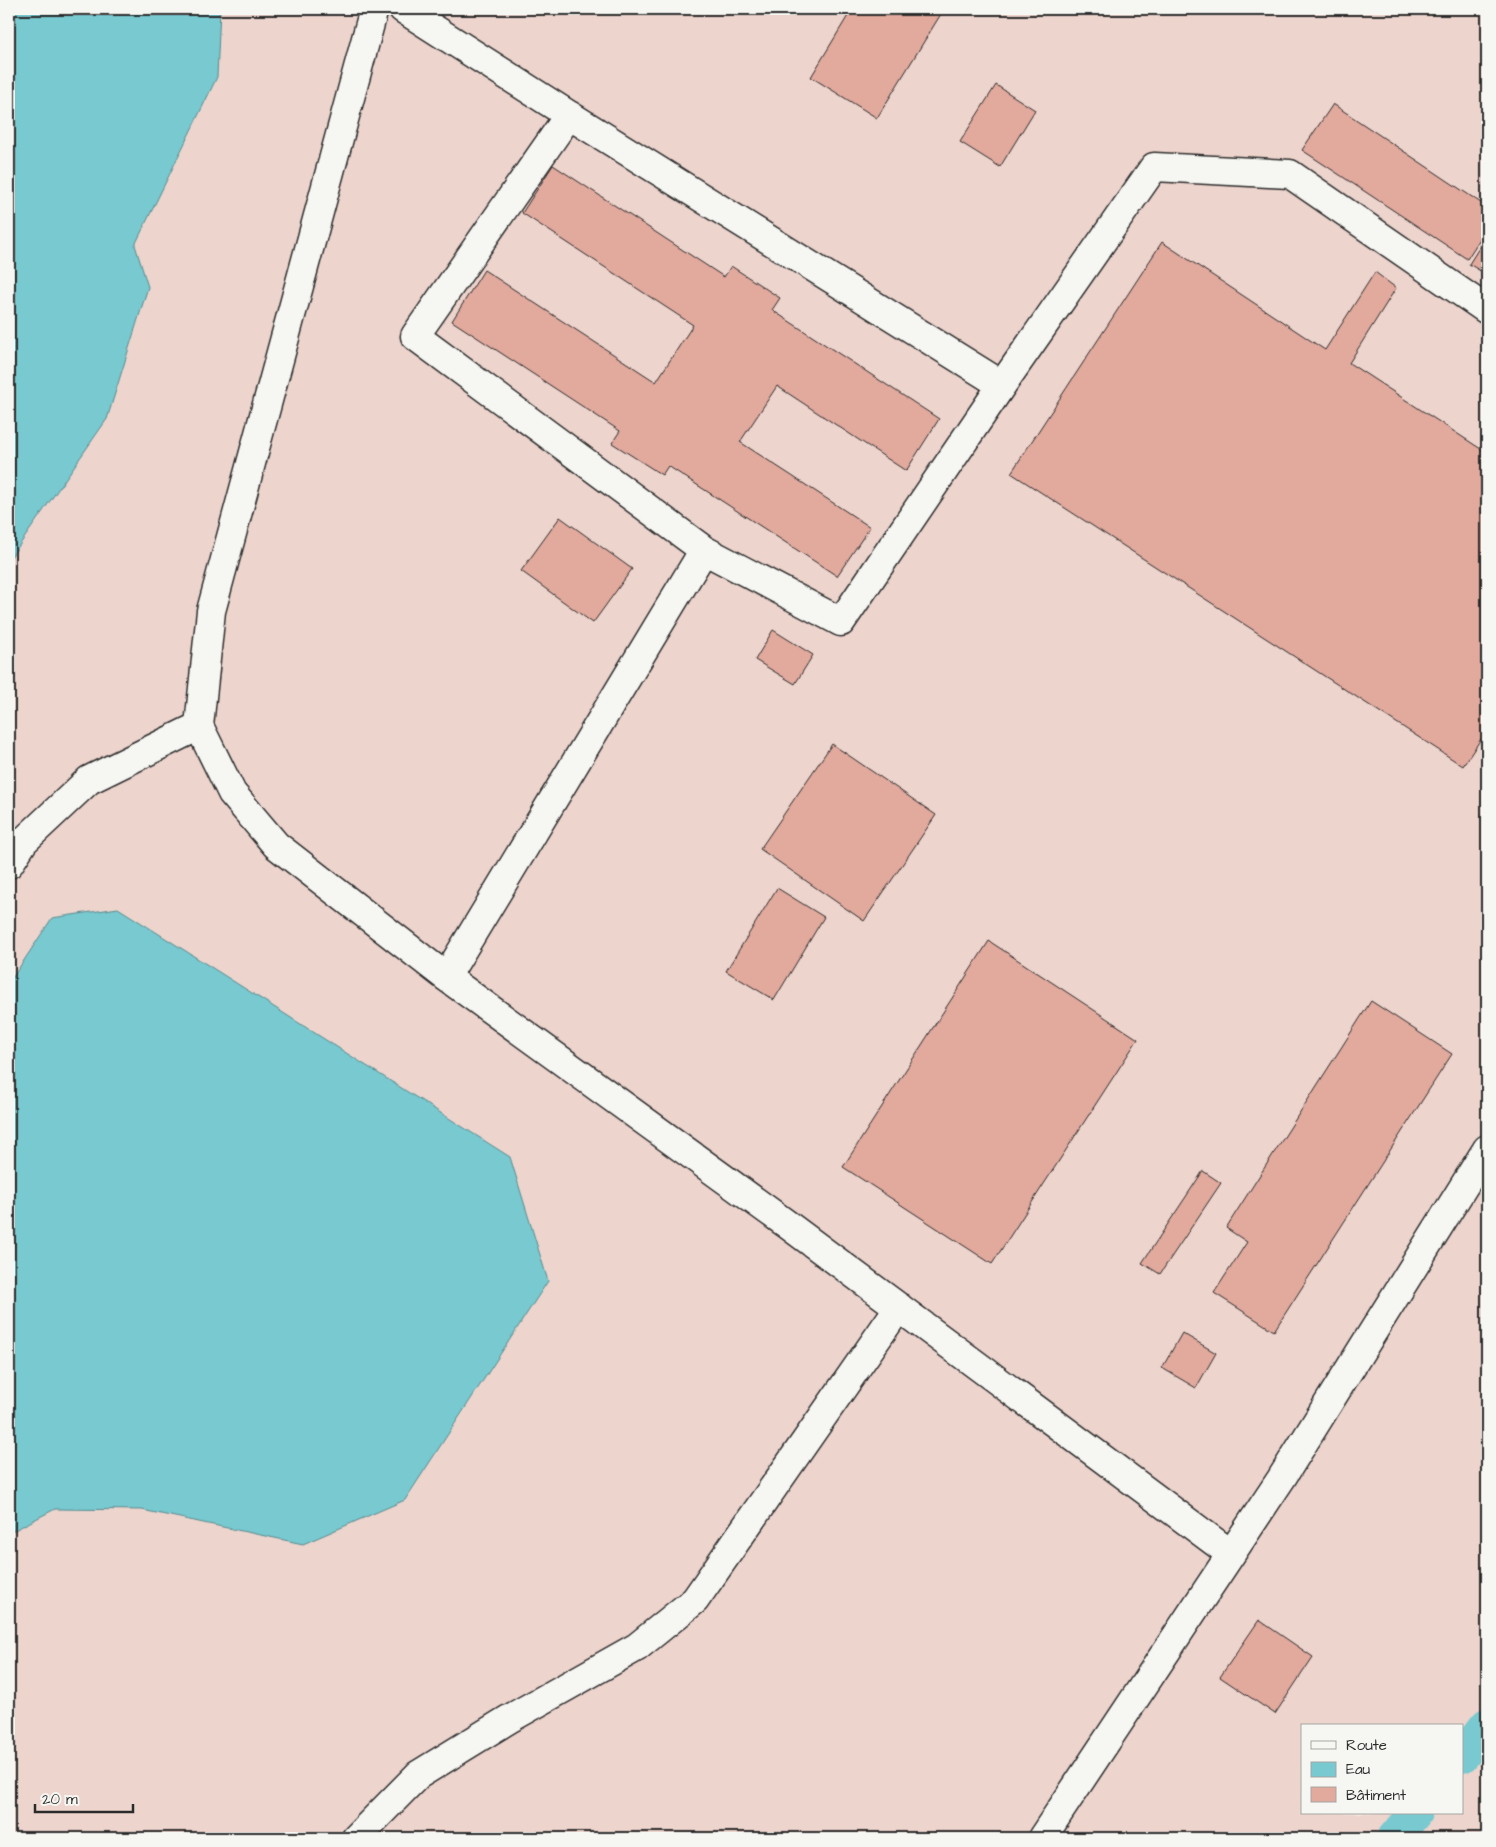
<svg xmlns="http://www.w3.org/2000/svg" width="1496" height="1847" font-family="'Architects Daughter',sans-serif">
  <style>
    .built { fill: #edd4cd; fill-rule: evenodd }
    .water { fill: #78c9d0; stroke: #598a8e }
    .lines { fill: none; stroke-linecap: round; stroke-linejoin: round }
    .canal { stroke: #78c9d0; stroke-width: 34 }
    .building { fill: #e2a99d; stroke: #2b2b2b }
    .minor-casing { stroke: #2b2b2b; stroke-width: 31 }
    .minor { stroke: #f6f6f2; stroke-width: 28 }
  </style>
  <rect width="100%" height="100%" fill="#f2e7e1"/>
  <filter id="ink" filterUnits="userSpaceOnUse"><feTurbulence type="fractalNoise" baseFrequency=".02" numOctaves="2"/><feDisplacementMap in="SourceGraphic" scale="10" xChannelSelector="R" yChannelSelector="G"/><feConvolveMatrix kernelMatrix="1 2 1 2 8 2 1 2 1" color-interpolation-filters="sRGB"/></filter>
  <g filter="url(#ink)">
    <path class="built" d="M9 9H1487V1838H9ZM1302 1726H1462V1813H1302Z"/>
    <path class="water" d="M9 9H220L217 77 135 245 148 287 107 419 9 560Z
      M118 908 510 1157 548 1281 405 1500 303 1544 142 1510 55 1509 9 1533V983L52 918Z"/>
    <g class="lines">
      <path class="canal" d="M1462 1756 1487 1725
        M1394 1838 1415 1813"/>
    </g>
    <path class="building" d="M852 9H944L877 118 811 77Z
      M996 85 1035 110 1000 167 960 142Z
      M1333 104 1487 207V228L1467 259 1302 150Z
      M553 165 724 277 731 266 780 298 772 310 939 419 906 471 777 386 740 442 870 527 837 576 668 466 662 475 612 443 620 431 452 321 484 270 656 382 693 325 522 213Z
      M1487 235V275L1469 264Z
      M1162 242 1325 350 1375 272 1396 288 1349 363 1487 453V730L1463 766 1011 473Z
      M560 517 632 569 593 623 521 571Z
      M773 630 813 655 795 684 755 660Z
      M832 744 936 815 864 921 760 849Z
      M777 888 824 917 774 1000 726 971Z
      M989 941 1138 1039 992 1264 843 1167Z
      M1371 1001 1452 1054 1274 1331 1214 1293 1247 1242 1226 1228Z
      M1203 1171 1221 1183 1160 1274 1142 1263Z
      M1182 1333 1216 1353 1196 1388 1162 1368Z
      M1259 1620 1313 1657 1275 1714 1220 1677Z"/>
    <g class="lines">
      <defs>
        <path id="minor" d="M403 9 569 115
          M1002 385 569 115 415 336 704 550 841 622 1002 385 1154 167 1290 174 1487 310
          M199 726 232 793 276 845 446 977 788 1225 1231 1554
          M9 864 24 841 89 780 199 726 211 611 374 9
          M446 977 704 550
          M356 1838 418 1775 509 1719 637 1647 695 1600 899 1307
          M1042 1838 1281 1479 1487 1149"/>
      </defs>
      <use href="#minor" class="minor-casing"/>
      <use href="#minor" class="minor"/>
    </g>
  </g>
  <rect width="1496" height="1847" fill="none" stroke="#f6f6f2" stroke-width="30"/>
  <rect x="15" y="15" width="1466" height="1817" fill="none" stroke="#2b2b2b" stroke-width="2" filter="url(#ink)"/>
  <rect x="1301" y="1724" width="162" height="90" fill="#f6f6f2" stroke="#a5a5a2"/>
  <rect x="1311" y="1741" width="25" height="8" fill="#f6f6f2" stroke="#a5a5a2"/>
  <text x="1346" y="1750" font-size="15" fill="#2b2b2b">Route</text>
  <rect x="1311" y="1762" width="25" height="15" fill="#78c9d0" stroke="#a5a5a2"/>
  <text x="1346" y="1774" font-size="15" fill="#2b2b2b">Eau</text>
  <rect x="1311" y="1787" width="25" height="15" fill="#e2a99d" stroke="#a5a5a2"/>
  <text x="1346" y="1800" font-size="15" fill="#2b2b2b">Bâtiment</text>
  <path d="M35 1804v8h98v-8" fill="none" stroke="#2b2b2b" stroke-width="2.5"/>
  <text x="42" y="1804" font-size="15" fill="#2b2b2b" stroke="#f6f6f2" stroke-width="4" paint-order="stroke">20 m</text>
</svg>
